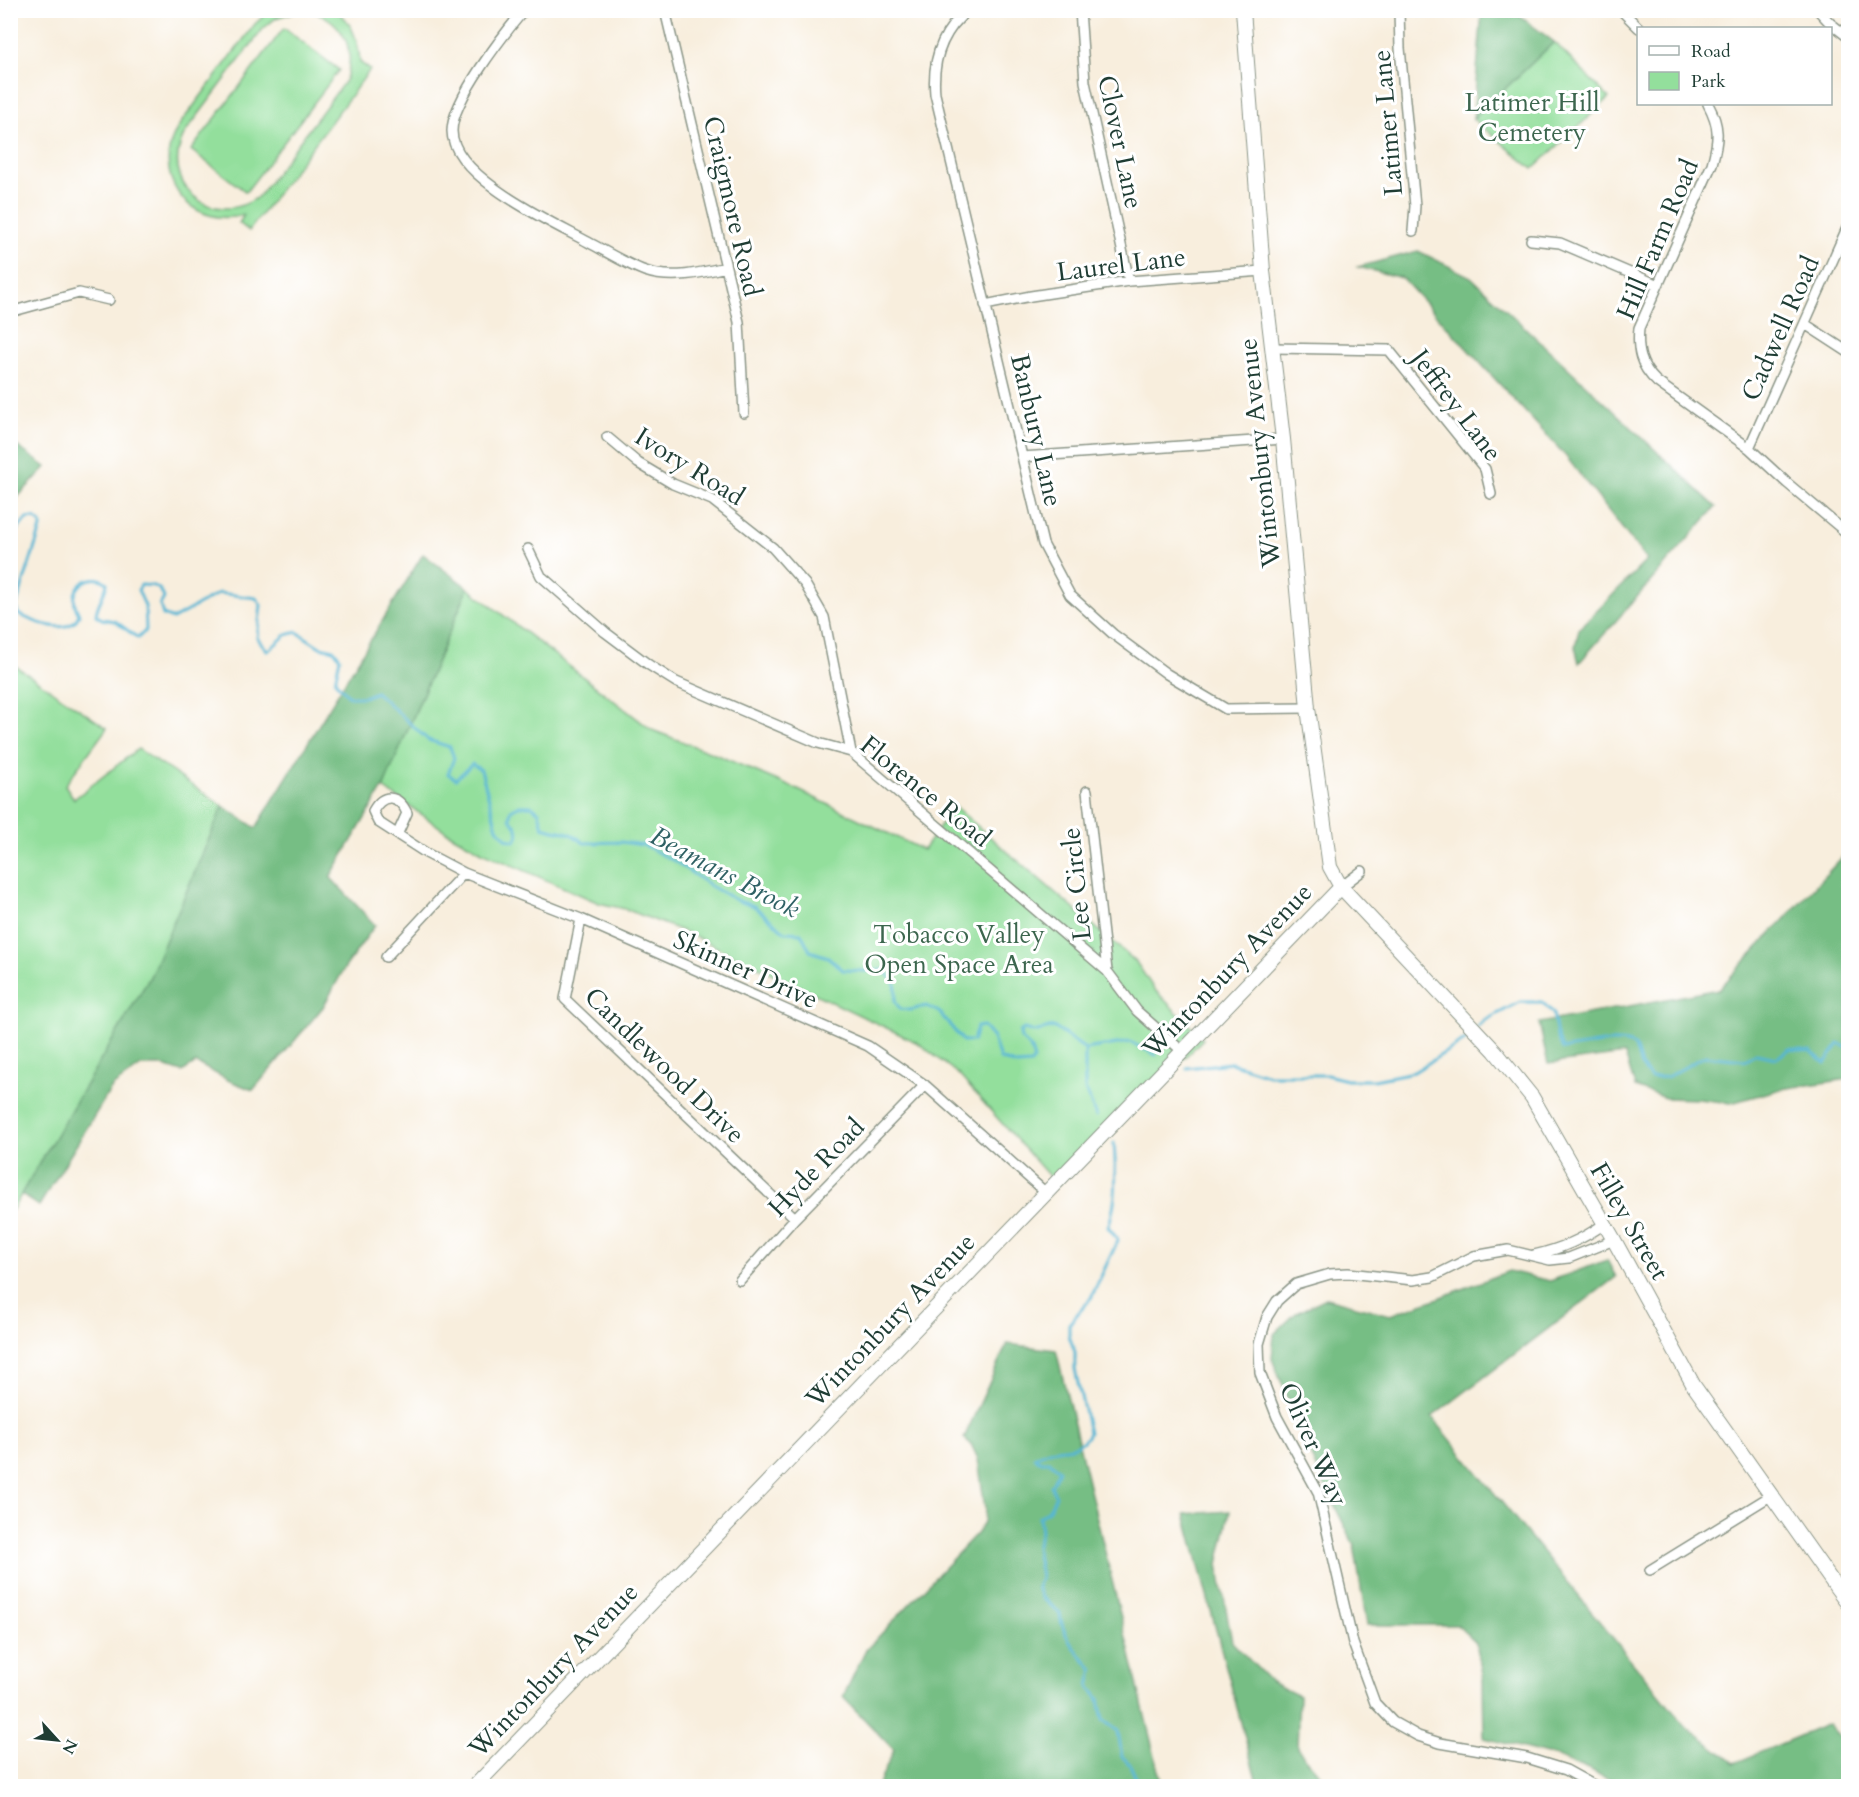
<svg xmlns="http://www.w3.org/2000/svg" width="1859" height="1797" font-family="Cardo,serif">
  <style>
    .green { fill: #93df9c; stroke: #598e68; stroke-width: 1.5 }
    .forest { fill: #76be84; stroke: #4a7e5c; stroke-width: 1.5 }
    .lines { fill: none; stroke-linecap: round; stroke-linejoin: round }
    .stream { stroke: #55b6d4; stroke-width: 3 }
    .street-casing { stroke: #8c9688; stroke-width: 12 }
    .secondary-casing { stroke: #8c9688; stroke-width: 16 }
    .street { stroke: #fff; stroke-width: 9 }
    .secondary { stroke: #fff; stroke-width: 14 }
    .labels { text-anchor: middle; stroke-width: 6; stroke-linejoin: round; paint-order: stroke }
    .park-label { font-size: 26px; fill: #3c664e; stroke: #fff }
    .street-label { font-size: 26px; fill: #1f3d34; stroke: #fff }
    .water-label { font-size: 27px; font-style: italic; fill: #2f6164; stroke: #fff }
  </style>
  <rect width="100%" height="100%" fill="#fff"/>
  <filter id="ink" filterUnits="userSpaceOnUse"><feTurbulence type="fractalNoise" baseFrequency=".0167" numOctaves="2"/><feDisplacementMap in="SourceGraphic" scale="12" xChannelSelector="R" yChannelSelector="G"/><feConvolveMatrix kernelMatrix="1 2 1 2 8 2 1 2 1" color-interpolation-filters="sRGB"/></filter>
  <filter id="wash" filterUnits="userSpaceOnUse"><feTurbulence type="fractalNoise" baseFrequency=".008" numOctaves="4" result="noise"/><feDisplacementMap in="SourceGraphic" scale="24" xChannelSelector="R" yChannelSelector="G"/><feGaussianBlur stdDeviation="1.35" result="paint"/><feColorMatrix in="noise" values="0 0 0 0 0 0 0 0 0 0 0 0 0 0 0 0 0 1.4 0 .05"/><feComposite in="paint" operator="in"/></filter>
  <g filter="url(#wash)">
    <rect width="100%" height="100%" fill="#f8eedd"/>
    <path class="green" d="M269 11H298L276 18 263 29 187 130C155 181 211 232 259 196L345 81C358 49 341 14 304 11 313 10 326 8 334 11 352 17 359 45 360 62L370 70 249 231 239 223 244 215C188 230 147 173 180 124L255 24Z
      M284 28 339 70 246 192 191 150Z
      M1554 42 1609 98 1533 169 1473 119Z
      M468 588 652 730 717 755 794 788 923 850 954 806 1136 962 1154 989 1203 1039 1057 1185 958 1074 918 1043 685 932 625 909 599 903 484 853 447 832 383 788Z
      M11 663 107 728 65 785 74 799 138 749 223 806 150 977 11 1212Z"/>
    <path class="forest" d="M1482 11H1513L1554 42 1473 119Z
      M1418 251 1471 277 1716 507 1579 663 1575 647 1579 629 1647 560 1564 454 1402 278 1358 267Z
      M11 442 46 467 11 504Z
      M423 554 468 588 383 788 330 877 375 925 344 969 323 1007 253 1090 230 1081 196 1063 182 1072 164 1066H141L112 1087 39 1206 21 1194 150 977 223 806 256 828Z
      M1848 851V1079L1781 1089 1731 1103 1698 1099 1665 1098 1635 1087 1625 1054 1548 1064 1539 1023 1719 989Z
      M1607 1260 1616 1277 1432 1417 1685 1726 1735 1763 1828 1724 1848 1746V1786H1622L1619 1783 1555 1756 1484 1738 1483 1679 1476 1643 1457 1625H1367L1354 1545 1315 1466 1272 1359 1274 1334 1296 1313 1326 1298 1390 1315 1439 1298 1509 1271 1550 1281Z
      M1007 1344 1056 1350 1162 1786H878L894 1750 843 1697 865 1651 977 1533 984 1522 985 1509 978 1459 971 1444 964 1438Z
      M1230 1511 1218 1564 1232 1642 1271 1682 1299 1696 1297 1748 1330 1786H1258L1185 1514Z"/>
    <g class="lines">
      <path class="stream" d="M10 531 18 529 26 519 34 518 41 523V528L16 606 18 614C34 622 71 638 79 614 64 591 89 569 107 583 105 595 97 603 96 615L102 619 115 621 138 638 146 630 145 606 138 590 141 585C153 585 160 585 164 598L160 605 163 615 173 619 219 593 256 598 261 605 257 638 268 651 286 635 297 632 320 647 334 650 340 658 335 681 350 697H364L376 692 428 740 450 747 454 758 448 774 456 779 472 764 481 770 497 828 507 839 515 841 518 835 517 828 510 818 511 810 518 806H532L539 812 543 827C564 834 566 828 584 843L621 842 644 845 676 862 712 887 738 901 754 906 785 932 801 933 810 951 828 957 843 970 865 971 883 970C895 980 898 985 895 1001L900 1009 911 1010 926 1006 939 1012 963 1041H973L977 1027 983 1026 993 1038 1000 1059 1017 1065 1031 1064 1034 1059 1030 1047 1021 1039 1020 1032 1024 1029 1034 1032 1054 1027 1085 1049 1130 1042 1156 1055
        M1478 1027 1484 1021 1520 1002H1542L1553 1013 1557 1036 1563 1049C1586 1048 1614 1036 1635 1046L1641 1066 1651 1078 1667 1077 1705 1056 1745 1060 1756 1054 1777 1058 1789 1049 1810 1051 1825 1063 1839 1044 1848 1048
        M1085 1049V1089L1096 1116
        M1187 1068 1231 1063 1269 1075H1327L1347 1080H1374L1414 1072 1468 1038 1474 1032
        M1114 1143C1116 1172 1118 1200 1108 1227L1118 1240 1091 1298 1069 1324V1336L1075 1352V1369L1089 1433C1081 1448 1072 1447 1057 1449 1050 1450 1041 1454 1034 1457L1039 1461H1049L1059 1470 1051 1486 1056 1496 1048 1511 1039 1517 1041 1531 1036 1548 1041 1578 1037 1587 1041 1597 1060 1613C1061 1635 1078 1653 1093 1669L1089 1686 1099 1699 1103 1720 1118 1731 1122 1756 1130 1765 1137 1780 1144 1786"/>
    </g>
  </g>
  <g filter="url(#ink)">
    <g class="lines">
      <defs>
        <path id="street" d="M524 10C504 34 452 100 452 131 452 177 553 223 588 242 607 252 626 264 645 271 671 280 701 273 726 267
          M665 10 739 322 744 413
          M968 10C941 32 932 61 935 94L1043 544 1070 595 1113 634 1167 674 1226 709 1308 708
          M1080 10 1085 82 1129 281
          M1399 10 1400 48 1415 206 1413 231
          M1621 10 1639 28
          M1818 10 1830 23 1848 37
          M1708 104C1720 126 1719 139 1712 164L1639 328C1637 350 1640 366 1657 382L1749 448 1787 483 1848 534
          M1531 240 1560 243 1658 285
          M985 305 1031 296 1129 281 1263 271
          M10 312 79 293 109 300
          M1805 324 1848 352
          M1273 348 1389 350 1485 469 1491 494
          M607 437 638 463 673 484 712 500 773 548 805 584 824 617 851 752
          M1749 448 1848 226
          M1022 457 1283 439
          M528 549 541 576 605 632 649 665 676 682 818 743 851 752 1107 971 1137 1011 1182 1051
          M1087 791 1107 971
          M398 833 407 813C398 794 383 793 373 811L378 822 426 853 464 873 581 919 868 1046 925 1085 1046 1193
          M1341 887 1362 871
          M581 919 565 999 795 1218
          M386 957 464 873
          M1534 1255C1561 1249 1582 1240 1604 1224
          M740 1280 795 1218 925 1085
          M1650 1570 1772 1495
          M1595 1786 1566 1770 1527 1758 1440 1743 1418 1736 1393 1722 1375 1703 1353 1643 1318 1492 1277 1417 1260 1373 1259 1344 1267 1317 1277 1301 1296 1284 1330 1274 1348 1273 1413 1280 1432 1277 1474 1256 1508 1250 1550 1260 1569 1258 1614 1240"/>
        <path id="secondary" d="M1243 10 1263 271 1283 439 1308 708 1330 867 1341 887 1495 1051 1532 1097 1614 1240 1694 1386 1836 1587 1848 1603
          M475 1786 1341 887"/>
      </defs>
      <use href="#street" class="street-casing"/>
      <use href="#secondary" class="secondary-casing"/>
      <use href="#street" class="street"/>
      <use href="#secondary" class="secondary"/>
    </g>
  </g>
  <g class="labels">
    <g class="park-label">
      <text x="1532" y="111">Latimer Hill<tspan x="1532" dy="30">Cemetery</tspan></text>
      <text x="959" y="943">Tobacco Valley<tspan x="959" dy="30">Open Space Area</tspan></text>
    </g>
    <g class="street-label">
      <text transform="translate(1387 123) rotate(-95)" y="9">Latimer Lane</text>
      <text transform="translate(1121 142) rotate(78)" y="9">Clover Lane</text>
      <text transform="translate(733 206) rotate(77)" y="9">Craigmore Road</text>
      <text transform="translate(1657 239) rotate(-67)" y="9">Hill Farm Road</text>
      <text transform="translate(1121 264) rotate(-7)" y="9">Laurel Lane</text>
      <text transform="translate(1780 328) rotate(-66)" y="9">Cadwell Road</text>
      <text transform="translate(1457 405) rotate(53)" y="9">Jeffrey Lane</text>
      <text transform="translate(1037 430) rotate(77)" y="9">Banbury Lane</text>
      <text transform="translate(1259 453) rotate(-96)" y="9">Wintonbury Avenue</text>
      <text transform="translate(690 466) rotate(32)" y="9">Ivory Road</text>
      <text transform="translate(926 791) rotate(39)" y="9">Florence Road</text>
      <text transform="translate(1076 884) rotate(-96)" y="9">Lee Circle</text>
      <text transform="translate(746 969) rotate(24)" y="9">Skinner Drive</text>
      <text transform="translate(1227 970) rotate(-46)" y="9">Wintonbury Avenue</text>
      <text transform="translate(665 1065) rotate(44)" y="9">Candlewood Drive</text>
      <text transform="translate(816 1167) rotate(-46)" y="9">Hyde Road</text>
      <text transform="translate(1630 1221) rotate(60)" y="9">Filley Street</text>
      <text transform="translate(890 1320) rotate(-46)" y="9">Wintonbury Avenue</text>
      <text transform="translate(1314 1444) rotate(66)" y="9">Oliver Way</text>
      <text transform="translate(553 1670) rotate(-46)" y="9">Wintonbury Avenue</text>
    </g>
    <g class="water-label">
      <text transform="translate(725 872) rotate(28)" y="9">Beamans Brook</text>
    </g>
  </g>
  <rect width="1859" height="1797" fill="none" stroke="#fff" stroke-width="36"/>
  <rect x="1637" y="27" width="195" height="78" fill="#ffffff" stroke="#a5b1ae" stroke-width="1.5"/>
  <rect x="1649" y="46" width="30" height="9" fill="#ffffff" stroke="#a5b1ae" stroke-width="1.5"/>
  <text x="1691" y="57" font-size="18" fill="#1f3d34">Road</text>
  <rect x="1649" y="72" width="30" height="18" fill="#93df9c" stroke="#a5b1ae" stroke-width="1.5"/>
  <text x="1691" y="87" font-size="18" fill="#1f3d34">Park</text>
  <g transform="translate(57 1740) rotate(117)" stroke="#ffffff" stroke-width="4.5" paint-order="stroke">
  <path d="M0-4.5L10 22L0 15L-10 22Z" fill="#1f3d34"/>
  <text y="-9" font-size="16" font-weight="bold" text-anchor="middle" fill="#1f3d34">N</text>
  </g>
</svg>
